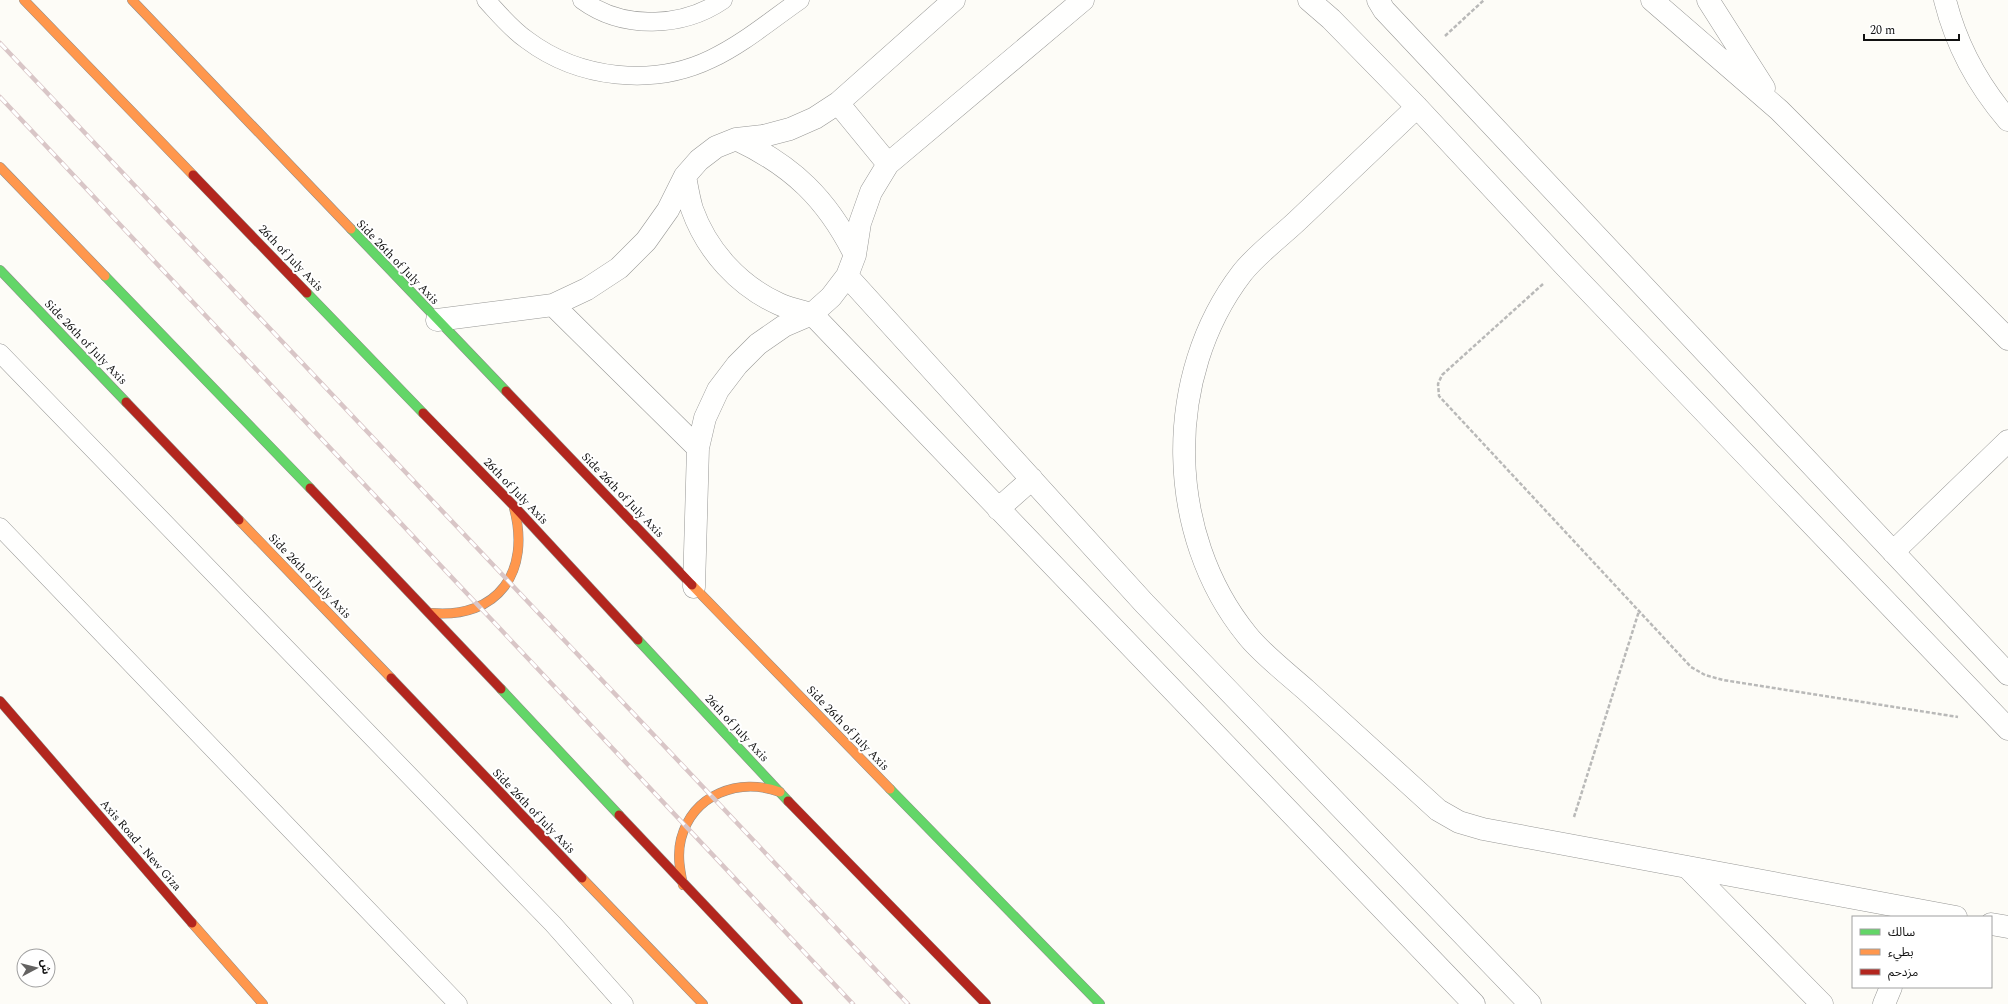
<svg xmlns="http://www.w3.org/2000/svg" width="2008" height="1004" font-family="Spectral,'Noto Sans Arabic',serif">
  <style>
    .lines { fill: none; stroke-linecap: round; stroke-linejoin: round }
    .lane-casing { stroke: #979795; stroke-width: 19 }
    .street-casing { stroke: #979795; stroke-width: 23 }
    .fast-casing { stroke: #8e8d8b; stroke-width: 10 }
    .slow-casing { stroke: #8e8d8b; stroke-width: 10 }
    .jam-casing { stroke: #8e8d8b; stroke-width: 10 }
    .path { stroke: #b9b9b8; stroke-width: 2.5; stroke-dasharray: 4 2; stroke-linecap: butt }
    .lane { stroke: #fffffe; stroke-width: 18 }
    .street { stroke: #fffffe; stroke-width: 22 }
    .fast { stroke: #63d668; stroke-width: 9 }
    .slow { stroke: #ff974d; stroke-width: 9 }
    .jam { stroke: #b3261e; stroke-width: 9 }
    .rail-casing { stroke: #d9c6c7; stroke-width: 4.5 }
    .rail { stroke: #fff; stroke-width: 3; stroke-dasharray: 9; stroke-linecap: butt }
    .labels { text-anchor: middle; stroke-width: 4; stroke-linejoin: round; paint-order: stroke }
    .street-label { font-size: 12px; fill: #111; stroke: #fff }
  </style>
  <rect width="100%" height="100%" fill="#fdfcf7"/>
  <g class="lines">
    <defs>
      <path id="lane" d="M486 0C499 14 511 29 527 40 579 79 653 87 711 59 743 44 771 20 800 0
        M582 0C623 30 682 28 723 0
        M0 353 553 924 624 1004
        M0 527 458 1004"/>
      <path id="street" d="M1309 0 1331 19 1417 107 1564 265 2008 729
        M1378 0 1384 10 2008 674
        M1652 0 1779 110 2008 339
        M1708 0 1764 88
        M1945 0C1956 44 1978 85 2008 120
        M838 103 888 164
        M1417 107C1377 145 1337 183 1297 221 1280 237 1256 255 1242 273 1163 376 1165 534 1247 635 1261 653 1288 674 1306 690 1350 730 1394 770 1438 810L1459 822 1483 829 1956 917
        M736 139C793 166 827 199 855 255
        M685 176C687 187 689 199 692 209 707 251 739 286 779 304 790 309 801 311 812 314L1474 1004
        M847 276 1144 603 1530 1004
        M553 305 698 448
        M437 320 553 305 587 289 619 268 646 241 668 210 685 176 699 160 716 147 736 139 763 136 790 129 815 118 838 103 954 0
        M998 509 1032 479
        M1893 552 2008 441
        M694 587 698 448 705 418 718 390 737 365 758 344 784 326 812 314 831 297 847 276 855 255 860 223 871 192 888 164 1083 0
        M1687 867 1822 1004
        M1991 924 2008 927
        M1884 1004 1891 987"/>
      <path id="fast" d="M351 229 506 391
        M0 270 126 402
        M105 276 310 488
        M307 293 423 413
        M638 640 788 801
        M501 689 619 815
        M890 789 1100 1004"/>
      <path id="slow" d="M24 0 193 175
        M132 0 351 229
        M0 167 105 276
        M239 520 391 678
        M692 585 890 789
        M431 613C499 619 531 571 514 508
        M582 878 703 1004
        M683 885C680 870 677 855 681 839 693 794 739 777 780 792
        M192 923 263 1004"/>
      <path id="jam" d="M193 175 307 293
        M506 391 692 585
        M126 402 239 520
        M423 413 513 505 638 640
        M310 488 501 689
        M391 678 582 878
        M0 701 192 923
        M788 801 986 1004
        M619 815 798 1004"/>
    </defs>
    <use href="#lane" class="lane-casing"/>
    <use href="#street" class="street-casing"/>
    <use href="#fast" class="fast-casing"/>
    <use href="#slow" class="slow-casing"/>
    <use href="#jam" class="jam-casing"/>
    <path class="path" d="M1445 36 1484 0
      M1543 284 1442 375 1438 384 1439 396 1691 667 1705 675 1723 680 1958 717
      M1574 817 1639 611"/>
    <use href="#lane" class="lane"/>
    <use href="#street" class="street"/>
    <use href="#fast" class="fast"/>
    <use href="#slow" class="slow"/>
    <use href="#jam" class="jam"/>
    <defs>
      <path id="rail" d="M0 43 908 1004
        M0 97 853 1004"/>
    </defs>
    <use href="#rail" class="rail-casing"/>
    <use href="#rail" class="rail"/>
  </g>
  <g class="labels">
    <g class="street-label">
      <text transform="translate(291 258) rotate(46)" y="4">26th of July Axis</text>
      <text transform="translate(398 262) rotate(46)" y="4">Side 26th of July Axis</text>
      <text transform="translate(86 342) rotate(46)" y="4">Side 26th of July Axis</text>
      <text transform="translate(516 491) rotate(46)" y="4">26th of July Axis</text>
      <text transform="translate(623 495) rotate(46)" y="4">Side 26th of July Axis</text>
      <text transform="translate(310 576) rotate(46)" y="4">Side 26th of July Axis</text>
      <text transform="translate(737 728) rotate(47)" y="4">26th of July Axis</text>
      <text transform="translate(848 728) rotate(46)" y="4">Side 26th of July Axis</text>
      <text transform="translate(534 811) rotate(46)" y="4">Side 26th of July Axis</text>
      <text transform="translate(141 845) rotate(49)" y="4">Axis Road - New Giza</text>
    </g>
  </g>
  <rect x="1852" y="916" width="140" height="72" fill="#ffffff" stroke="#a0a0a0"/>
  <rect x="1860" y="929" width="20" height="6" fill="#63d668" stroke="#a0a0a0"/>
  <text x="1888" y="936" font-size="12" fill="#111111">سالك</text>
  <rect x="1860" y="949" width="20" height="6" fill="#ff974d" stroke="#a0a0a0"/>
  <text x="1888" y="956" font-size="12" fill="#111111">بطيء</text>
  <rect x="1860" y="969" width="20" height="6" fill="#b3261e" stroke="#a0a0a0"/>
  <text x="1888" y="976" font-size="12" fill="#111111">مزدحم</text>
  <g transform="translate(36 968) rotate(83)"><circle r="19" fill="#ffffff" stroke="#a0a0a0"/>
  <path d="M0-3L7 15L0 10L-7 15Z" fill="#646362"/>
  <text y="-6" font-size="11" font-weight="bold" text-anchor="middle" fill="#111111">ش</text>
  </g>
  <path d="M1864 34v6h95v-6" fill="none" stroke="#111111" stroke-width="2"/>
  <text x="1870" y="34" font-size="12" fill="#111111" stroke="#ffffff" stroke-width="3" paint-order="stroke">20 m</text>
</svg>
